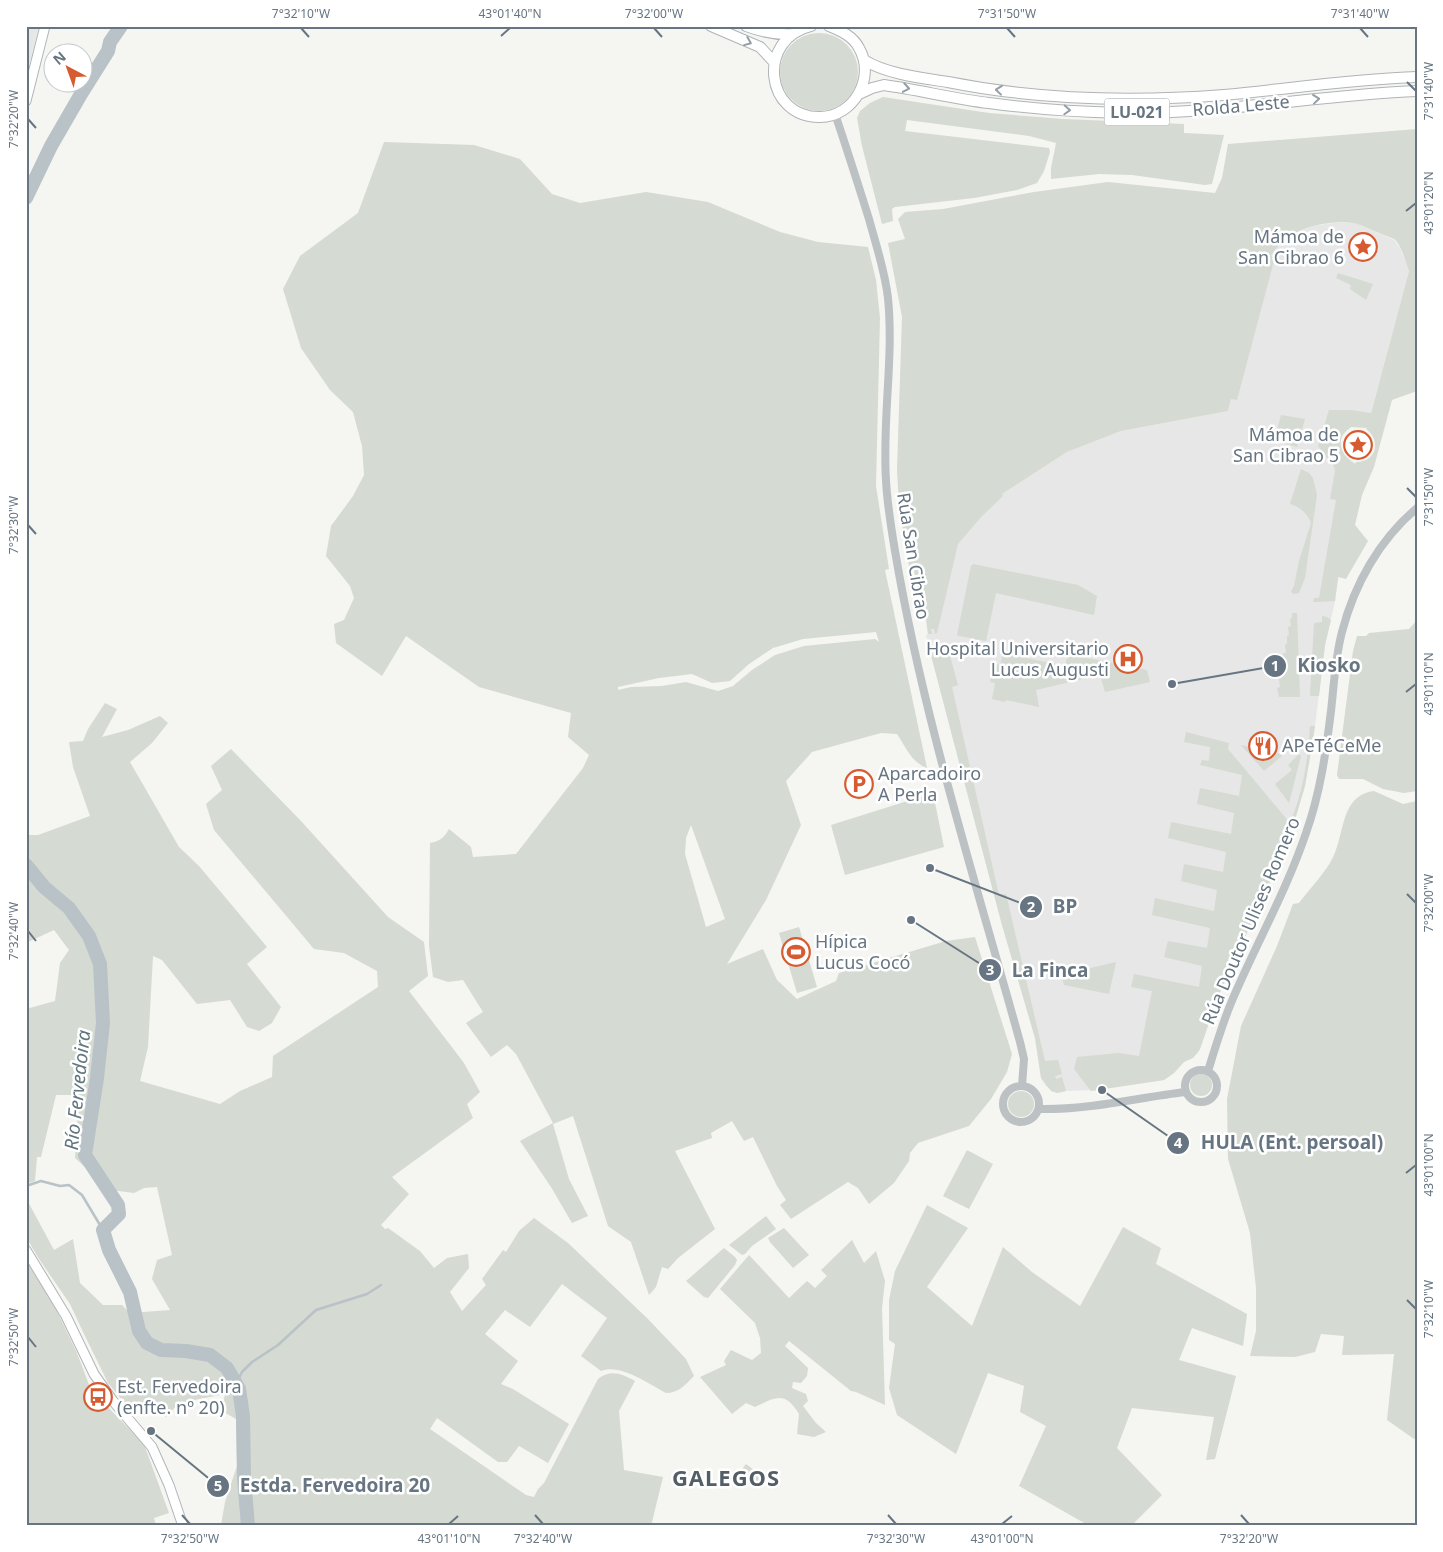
<svg xmlns="http://www.w3.org/2000/svg" width="1443" height="1552" font-family="'Noto Sans',sans-serif">
  <style>
    .built { fill: #e6e7e6 }
    .green { fill: #d5dad2; fill-rule: evenodd }
    .lines { fill: none; stroke-linecap: round; stroke-linejoin: round }
    .stream { stroke: #b8c2c7; stroke-width: 2.5 }
    .river { stroke: #b8c2c7; stroke-width: 14 }
    .secondary-casing { stroke: #b1b6ba; stroke-width: 11 }
    .trunk-casing { stroke: #b0b4b7; stroke-width: 12 }
    .tertiary { stroke: #bcc1c4; stroke-width: 8 }
    .secondary { stroke: #fff; stroke-width: 9 }
    .trunk { stroke: #fff; stroke-width: 10 }
    .oneway { stroke: #949ea7 }
    .ticks { fill: none; stroke: #667581; stroke-width: 2 }
    .labels { text-anchor: middle; stroke-width: 5; stroke-linejoin: round; paint-order: stroke }
    .shield { fill: #fff; stroke: #949ea7; stroke-width: 1 }
    .shield-label { font-size: 16px; font-weight: bold; fill: #667581 }
    .street-label { font-size: 18px; fill: #667581; stroke: #fff }
    .poi-label { font-size: 18px; fill: #667581; stroke: #fff; text-anchor: start }
    .water-label { font-size: 19px; font-style: italic; fill: #62767e; stroke: #fff }
    .district-label { font-size: 22px; font-weight: bold; letter-spacing: 1px; fill: #545e67; stroke: #fff }
    .leader { fill: none; stroke: #667581; stroke-width: 2 }
    .callout-dot { fill: #667581; stroke: #fff; stroke-width: 2 }
    .mark-label { font-size: 15px; text-anchor: middle; font-weight: bold; fill: #fff }
    .callout-label { font-size: 19px; text-anchor: middle; font-weight: bold; fill: #667581; stroke: #fff; stroke-width: 5; stroke-linejoin: round; paint-order: stroke }
    .neatline { fill: none; stroke: #667581; stroke-width: 2 }
    .ticks-label { font-size: 12px; text-anchor: middle; fill: #667581 }
  </style>
  <rect width="100%" height="100%" fill="#f5f5f2"/>
  <path class="built" d="M26 26H39L26 77Z
    M1333 223H1355L1394 240 1400 248 1409 271 1367 427H1351L1342 435 1340 442V449L1344 455 1356 464 1335 601 1325 645 1313 742 1305 786 1289 840 1217 999 1200 1049 1197 1054 1184 1062 1174 1073 1164 1080 1096 1090 1066 1091 1057 1093 1046 1086 1041 1078 1035 1038 1002 925 951 732 926 635 928 634 917 549 1067 452 1121 431 1228 411 1257 302 1271 256 1276 248 1287 237 1313 226Z"/>
  <path class="green" d="M780 72a39 39 0 1 1 78 0a39 39 0 1 1-78 0Z
    M883 97 989 113 1063 119 1184 124V133L1224 135 1212 184 1205 185 1132 175 1099 174 1051 179V168L1056 143 1029 136 907 120 905 131 1049 148 1050 152 1044 171 1037 183 1017 190 974 198 895 207 892 209 893 221 882 224 862 146 857 118 860 111 870 103Z
    M1417 129V391L1392 400 1374 467 1362 495 1355 525 1368 541 1346 579 1338 577 1335 601 1313 602 1314 598H1319L1336 500 1330 499 1335 471 1334 467 1318 446 1329 410H1351L1371 413 1409 271C1405 261 1402 246 1394 239 1390 237 1383 235 1379 233 1371 230 1362 225 1354 223 1325 219 1286 229 1271 256L1275 257 1237 400 1231 399 1228 411 1121 431 1067 452 1002 494 1003 496 981 517 958 544 937 633 935 634 934 629H931L932 634H928L922 588H917L913 565 909 566 899 505 897 470 902 317 888 243 905 239 898 219 905 212 943 209 1034 192 1108 182 1215 193 1222 178 1228 144ZM1351 427 1367 428 1366 429C1382 441 1376 462 1356 462L1355 464C1340 455 1334 438 1351 427Z
    M384 142 474 145 520 159 552 194 580 203 646 192 708 202 780 232 818 242 868 247 876 280 880 318 876 486 889 569 885 570 927 768C912 763 905 746 897 734L881 733 812 752 786 781 801 825 766 900 727 964 763 949 777 980 797 999 836 981 839 973 946 941 975 937 1012 1054 1007 1072 991 1099 969 1126 918 1143 910 1153 909 1161 894 1183 869 1204 858 1188 848 1182 791 1219 780 1205 786 1200 777 1186 753 1137 744 1141 732 1121 711 1133 712 1138 675 1151 715 1229 678 1258 668 1269 662 1267 656 1287 649 1295 631 1242 608 1226 573 1116 553 1124 569 1179 588 1216 572 1223 551 1187 520 1141 553 1123 516 1054 507 1045 491 1057 466 1023 483 1012 463 980 448 982 433 977 429 946 430 843C440 841 444 838 449 829L471 847 473 857 516 854 583 768 589 755 568 737 571 713 479 687 406 636 382 676 336 643 334 624 344 620 354 598 350 586 326 556 331 526 353 496 364 475 362 446 353 412 330 390 301 348 283 289 300 256 358 213ZM876 632 879 642 875 639 804 646 775 655 752 670 733 686 718 691 686 682 662 686 631 687 618 690V687L659 678 692 674 712 683 730 681 749 664 773 648 803 639ZM691 825 725 919 706 927 685 854 686 838Z
    M1338 273 1373 284 1366 300 1350 289 1351 285 1336 278Z
    M1281 415 1305 419 1297 447 1274 441Z
    M1301 469 1309 473 1313 478 1317 495 1305 578 1299 593 1294 594 1291 592 1294 586 1299 561 1311 523C1308 514 1299 506 1290 504Z
    M973 564 1078 585 1097 596 1094 615 996 593 986 641 959 636 957 635 971 566Z
    M1292 613H1297L1300 697H1279L1277 688 1280 687 1279 679 1282 678 1280 670H1283L1282 662 1284 661 1283 653H1286L1285 644H1287V636L1289 635 1288 627 1291 626 1290 619 1292 618Z
    M1322 616 1327 617 1331 620 1325 645 1319 696H1310L1314 623 1322 622Z
    M1417 620V791L1404 793 1383 789 1363 779H1339L1337 775 1353 651 1357 636H1366L1369 633 1409 629Z
    M938 649 949 652 958 685 952 687 999 895 1006 894 1045 1061 1058 1060 1062 1074 1055 1076 1056 1079 1062 1077 1066 1091 1057 1093 1051 1091 1041 1078 1035 1038 1002 925 933 663 931 655Z
    M1003 653 1065 666 1068 654 1147 670 1150 682 1105 692 1100 675 1036 690 1039 707 1006 700 1005 702 992 699 995 683 990 682 994 664 1000 665Z
    M105 703 117 709 102 737 128 730 160 716 168 723 152 743 130 762 179 847 199 866 267 947 247 964 281 1007 272 1023 259 1031 247 1027 230 1000 197 1004 162 960 153 956 148 1047 140 1081 220 1104 240 1091 272 1077 273 1056 378 987 377 971 344 953 314 949 214 830 206 804 222 790 211 766 231 749 301 821 388 917 424 942 428 976 409 991 464 1063 480 1092 467 1104 473 1118 392 1177 409 1194 381 1225 385 1229 388 1228 420 1251 434 1268 447 1258 468 1254 469 1268 450 1292 462 1311 486 1285 482 1279 503 1250 506 1252 519 1231 534 1218 568 1243 647 1318 686 1359 694 1376C685 1385 679 1393 666 1393 649 1384 620 1363 601 1371L581 1356 607 1318 562 1284 530 1327 505 1310 485 1334 518 1361 501 1384 513 1389 569 1424 548 1463 519 1446 507 1462H498L437 1418 430 1429 526 1495 534 1497 538 1489 544 1483 598 1379C611 1369 622 1374 635 1381L619 1411 624 1470 663 1477 651 1526H216L221 1525 225 1502 237 1466 236 1419 222 1411 225 1394 179 1403 166 1417 142 1404 134 1415 108 1383 84 1334 70 1304 39 1259 26 1237V1198L54 1250 73 1239 80 1283 103 1305H122L130 1313 170 1310 152 1279 157 1260 172 1255 157 1187 144 1188 134 1193 111 1190 100 1172 86 1168 75 1158 79 1095H56L41 1157H37L35 1181 26 1184V1009L55 1001 60 963 69 950 54 930 26 943V835H38L90 816 73 767 69 742 83 741 88 729Z
    M1310 726H1315L1305 786 1289 840 1217 999 1200 1049 1193 1058 1184 1062 1174 1073 1164 1080 1091 1091 1074 1069 1077 1057 1118 1053 1139 1056 1152 991 1131 987 1134 974 1199 987 1202 966 1164 957 1168 941 1207 948 1210 928 1152 915 1155 898 1214 911 1217 890 1181 881 1184 864 1223 872 1226 852 1168 838 1171 822 1231 834 1234 813 1197 804 1200 788 1239 796 1242 775 1200 765 1202 760 1209 761 1210 747 1184 742 1186 732 1229 743 1228 749 1290 823C1303 792 1308 760 1310 726Z
    M1241 745 1280 754 1282 756 1264 771Z
    M1299 754 1301 756 1289 803 1275 784 1292 770 1288 765Z
    M1374 791 1403 804 1417 801V1438L1414 1439 1387 1420 1394 1354 1342 1355 1344 1336 1321 1334 1315 1352 1295 1357 1250 1356 1256 1331V1288L1250 1233 1228 1159 1227 1099 1241 1026 1277 946 1293 904 1299 903C1309 890 1321 877 1330 863 1346 838 1338 796 1374 791Z
    M933 793 944 847 845 875 831 825Z
    M799 927 817 987 797 993 779 933Z
    M1116 962 1109 994 1064 985 1061 975Z
    M1190 1085a11 11 0 1 1 22 0a11 11 0 1 1-22 0Z
    M1008 1104a13 13 0 1 1 26 0a13 13 0 1 1-26 0Z
    M967 1150 993 1164 969 1209 943 1196Z
    M927 1205 968 1228 927 1287 972 1326 1003 1247 1032 1272 1080 1306 1123 1227 1161 1248 1156 1264 1247 1314 1243 1346 1192 1328 1179 1360 1236 1376 1215 1459 1206 1460 1214 1417 1132 1408 1117 1448 1162 1495 1131 1526 1086 1524 1019 1486 1046 1426 1020 1412 1024 1386 988 1373 956 1454 897 1415 889 1388 895 1344 889 1340V1300L895 1271Z
    M766 1216 776 1229 752 1246 745 1254 742 1255 729 1245Z
    M784 1228 809 1255 793 1268 770 1242 768 1238Z
    M852 1240 864 1263 876 1251 885 1281 882 1308 885 1405 856 1392 851 1391 789 1341 785 1346 808 1368 807 1376 801 1383 793 1382 792 1388 806 1394 808 1401 803 1406 816 1423 826 1432 814 1437 797 1434 799 1414C785 1391 776 1397 755 1407L746 1403 732 1414 700 1377 726 1365 724 1361 731 1350 752 1360 761 1353 760 1338 755 1323 720 1289 749 1255 789 1298 807 1281 815 1288 827 1276 821 1270Z
    M724 1248 735 1257 737 1260 735 1265 708 1298 704 1297 686 1281Z
    M26 1260 56 1309 77 1353 91 1390 144 1444 169 1513 154 1518 156 1526H32L26 1522Z
    M746 1464 763 1477 756 1487 740 1472Z"/>
  <g class="lines">
    <path class="stream" d="M26 1186 41 1181 60 1186 69 1185 82 1195 103 1230
      M236 1383 242 1372 252 1362 278 1345 316 1310 367 1294 381 1285"/>
    <path class="river" d="M26 198 51 146 81 94 108 51 110 42 121 26
      M26 865 44 887 69 908 89 936 100 964 103 1023 97 1078 85 1155 118 1205 119 1214 103 1230 109 1250 130 1292 139 1331 147 1343 161 1350 186 1351 210 1355 227 1368 239 1389 243 1416 244 1478 248 1526"/>
    <defs>
      <path id="secondary" d="M26 101 45 26
        M26 1250 66 1316 94 1374 113 1401 152 1447 169 1485 183 1526"/>
      <path id="trunk" d="M711 26 760 47 774 62
        M746 26C762 32 775 35 792 34
        M811 26C756 39 765 118 820 117 854 117 876 77 859 48 853 36 841 31 829 26
        M864 60C886 74 922 78 948 82 1038 100 1133 102 1224 95 1288 89 1352 79 1417 77
        M859 94 872 88 884 85C920 90 954 99 989 103 1033 109 1077 112 1122 113 1221 114 1318 95 1417 91"/>
    </defs>
    <use href="#secondary" class="secondary-casing"/>
    <use href="#trunk" class="trunk-casing"/>
    <path class="tertiary" d="M835 114C847 149 858 184 869 219 876 245 885 271 888 298 894 359 882 419 886 480 887 503 891 527 895 551 923 717 975 879 1020 1042L1024 1059 1022 1086
      M1185 1086a16 16 0 1 1 32 0a16 16 0 1 1-32 0Z
      M1208 1071C1215 1048 1222 1025 1231 1003 1255 946 1286 892 1306 833 1320 794 1326 752 1331 711 1334 685 1335 658 1342 632 1354 585 1379 540 1417 508
      M1003 1104a18 18 0 1 1 36 0a18 18 0 1 1-36 0Z
      M1039 1109C1088 1110 1136 1098 1185 1092"/>
    <use href="#secondary" class="secondary"/>
    <use href="#trunk" class="trunk"/>
  </g>
  <defs><path id="oneway-chevron" d="M-2-3.5L2.5 0L-2 3.5" fill="none" stroke-width="1.6" stroke-linecap="round" stroke-linejoin="round" transform="scale(1.25)"/></defs>
  <g class="oneway">
    <use href="#oneway-chevron" transform="translate(748 42) rotate(22)"/>
    <use href="#oneway-chevron" transform="translate(906 88) rotate(10)"/>
    <use href="#oneway-chevron" transform="translate(999 90) rotate(-174)"/>
    <use href="#oneway-chevron" transform="translate(1316 99) rotate(-6)"/>
    <use href="#oneway-chevron" transform="translate(1067 110) rotate(3)"/>
  </g>
  <path class="ticks" d="M301 28 309 37M654 28 662 37M1007 28 1015 37M1360 28 1368 37M501 36 510 28M1407 82 1416 91M28 119 36 128M1406 211 1416 203M1407 488 1416 497M28 525 36 534M1406 692 1416 684M1407 894 1416 903M28 931 36 941M1406 1173 1416 1165M1407 1300 1416 1309M28 1337 36 1347M182 1515 190 1524M535 1515 543 1524M888 1515 896 1524M1241 1515 1249 1524M449 1524 458 1516M1002 1524 1012 1516"/>
  <defs>
    <symbol id="sight-ring" viewBox="-11 -11 22 22"><circle r="9.5" fill="#fff" stroke="#d75b31" stroke-width="1.5"/><path d="M0-6L1.8-2.2L6-1.7L2.9 1.2L3.7 5.4L0 3.3L-3.7 5.4L-2.9 1.2L-6-1.7L-1.8-2.2Z" fill="#d75b31"/></symbol>
    <symbol id="hospital-ring" viewBox="-11 -11 22 22"><circle r="9.5" fill="#fff" stroke="#d75b31" stroke-width="1.5"/><path d="M-5-5h3v3.5h4V-5h3V5h-3V1.5h-4V5h-3Z" fill="#d75b31"/></symbol>
    <symbol id="restaurant-ring" viewBox="-11 -11 22 22"><circle r="9.5" fill="#fff" stroke="#d75b31" stroke-width="1.5"/><path d="M-5-6h1v4h1v-4h1v4h1v-4h1v5L-1.5 .5V6h-2V.5L-5-1ZM5-6V6H3V1.5H1.5Q1.5-4 5-6Z" fill="#d75b31"/></symbol>
    <symbol id="parking-ring" viewBox="-11 -11 22 22"><circle r="9.5" fill="#fff" stroke="#d75b31" stroke-width="1.5"/><path d="M-3.5-5.5H1a3.5 3.5 0 0 1 0 7H-1V5.5H-3.5ZM-1-3.4V-.6H.8a1.4 1.4 0 0 0 0-2.8Z" fill="#d75b31"/></symbol>
    <symbol id="stadium-ring" viewBox="-11 -11 22 22"><circle r="9.5" fill="#fff" stroke="#d75b31" stroke-width="1.5"/><path d="M0-5a6.5 5 0 1 0 0 10a6.5 5 0 1 0 0-10ZM-3.5-1.8h7v3.6h-7Z" fill="#d75b31"/></symbol>
    <symbol id="bus-ring" viewBox="-11 -11 22 22"><circle r="9.5" fill="#fff" stroke="#d75b31" stroke-width="1.5"/><path d="M-5-6H5V4H4V6H2V4H-2V6H-4V4H-5ZM-3.5-4V0h7V-4ZM-3.5 1.2v1.5H-2V1.2ZM2 1.2v1.5H3.5V1.2Z" fill="#d75b31"/></symbol>
  </defs>
  <g fill-rule="evenodd">
    <use href="#sight-ring" x="1347" y="231" width="32" height="32"/>
    <use href="#sight-ring" x="1342" y="429" width="32" height="32"/>
    <use href="#hospital-ring" x="1112" y="643" width="32" height="32"/>
    <use href="#restaurant-ring" x="1247" y="730" width="32" height="32"/>
    <use href="#parking-ring" x="843" y="768" width="32" height="32"/>
    <use href="#stadium-ring" x="780" y="936" width="32" height="32"/>
    <use href="#bus-ring" x="82" y="1381" width="32" height="32"/>
  </g>
  <g class="labels">
    <rect class="shield" x="1104.5" y="98.5" width="65" height="27" rx="4"/>
    <g class="shield-label">
      <text x="1137" y="118">LU-021</text>
    </g>
    <g class="street-label">
      <text transform="translate(1241 106) rotate(-5)" y="6">Rolda Leste</text>
      <text transform="translate(913 556) rotate(81)" y="6">Rúa San Cibrao</text>
      <text transform="translate(1251 921) rotate(-67)" y="6">Rúa Doutor Ulises Romero</text>
    </g>
    <g class="poi-label">
      <text x="1344" y="243" text-anchor="end">Mámoa de<tspan x="1344" dy="21">San Cibrao 6</tspan></text>
      <text x="1339" y="441" text-anchor="end">Mámoa de<tspan x="1339" dy="21">San Cibrao 5</tspan></text>
      <text x="1109" y="655" text-anchor="end">Hospital Universitario<tspan x="1109" dy="21">Lucus Augusti</tspan></text>
      <text x="1282" y="752">APeTéCeMe</text>
      <text x="878" y="780">Aparcadoiro<tspan x="878" dy="21">A Perla</tspan></text>
      <text x="815" y="948">Hípica<tspan x="815" dy="21">Lucus Cocó</tspan></text>
      <text x="117" y="1393">Est. Fervedoira<tspan x="117" dy="21">(enfte. nº 20)</tspan></text>
    </g>
    <g class="water-label">
      <text transform="translate(77 1090) rotate(-84)" y="7">Río Fervedoira</text>
    </g>
    <g class="district-label">
      <text x="726" y="1486">GALEGOS</text>
    </g>
  </g>
  <path class="leader" d="M1172 684L1275 666M930 868L1031 907M911 920L990 970M1102 1090L1178 1143M151 1431L218 1486"/>
  <g class="callout-dot">
    <circle cx="1172" cy="684" r="5"/>
    <circle cx="930" cy="868" r="5"/>
    <circle cx="911" cy="920" r="5"/>
    <circle cx="1102" cy="1090" r="5"/>
    <circle cx="151" cy="1431" r="5"/>
    <circle cx="1275" cy="666" r="12"/>
    <circle cx="1031" cy="907" r="12"/>
    <circle cx="990" cy="970" r="12"/>
    <circle cx="1178" cy="1143" r="12"/>
    <circle cx="218" cy="1486" r="12"/>
  </g>
  <g class="mark-label">
    <text x="1275" y="671">1</text>
    <text x="1031" y="912">2</text>
    <text x="990" y="975">3</text>
    <text x="1178" y="1148">4</text>
    <text x="218" y="1491">5</text>
  </g>
  <g class="callout-label">
    <text x="1329" y="672">Kiosko</text>
    <text x="1065" y="913">BP</text>
    <text x="1050" y="977">La Finca</text>
    <text x="1292" y="1149">HULA (Ent. persoal)</text>
    <text x="335" y="1492">Estda. Fervedoira 20</text>
  </g>
  <rect width="1443" height="1552" fill="none" stroke="#ffffff" stroke-width="55"/>
  <g transform="translate(68 68) rotate(319)"><circle r="24" fill="#ffffff" stroke="#c2c8cd"/>
  <path d="M0-4L9 19L0 12L-9 19Z" fill="#d75b31"/>
  <text y="-8" font-size="14" font-weight="bold" text-anchor="middle" fill="#667581">N</text>
  </g>
  <rect x="28" y="28" width="1388" height="1496" class="neatline"/>
  <g class="ticks-label">
    <text x="301" y="18">7°32'10"W</text>
    <text x="510" y="18">43°01'40"N</text>
    <text x="654" y="18">7°32'00"W</text>
    <text x="1007" y="18">7°31'50"W</text>
    <text x="1360" y="18">7°31'40"W</text>
    <text transform="translate(1429 91) rotate(-90)" y="4">7°31'40"W</text>
    <text transform="translate(14 119) rotate(-90)" y="4">7°32'20"W</text>
    <text transform="translate(1429 203) rotate(-90)" y="4">43°01'20"N</text>
    <text transform="translate(1429 497) rotate(-90)" y="4">7°31'50"W</text>
    <text transform="translate(14 525) rotate(-90)" y="4">7°32'30"W</text>
    <text transform="translate(1429 684) rotate(-90)" y="4">43°01'10"N</text>
    <text transform="translate(1429 903) rotate(-90)" y="4">7°32'00"W</text>
    <text transform="translate(14 931) rotate(-90)" y="4">7°32'40"W</text>
    <text transform="translate(1429 1165) rotate(-90)" y="4">43°01'00"N</text>
    <text transform="translate(1429 1309) rotate(-90)" y="4">7°32'10"W</text>
    <text transform="translate(14 1337) rotate(-90)" y="4">7°32'50"W</text>
    <text x="190" y="1543">7°32'50"W</text>
    <text x="449" y="1543">43°01'10"N</text>
    <text x="543" y="1543">7°32'40"W</text>
    <text x="896" y="1543">7°32'30"W</text>
    <text x="1002" y="1543">43°01'00"N</text>
    <text x="1249" y="1543">7°32'20"W</text>
  </g>
</svg>
